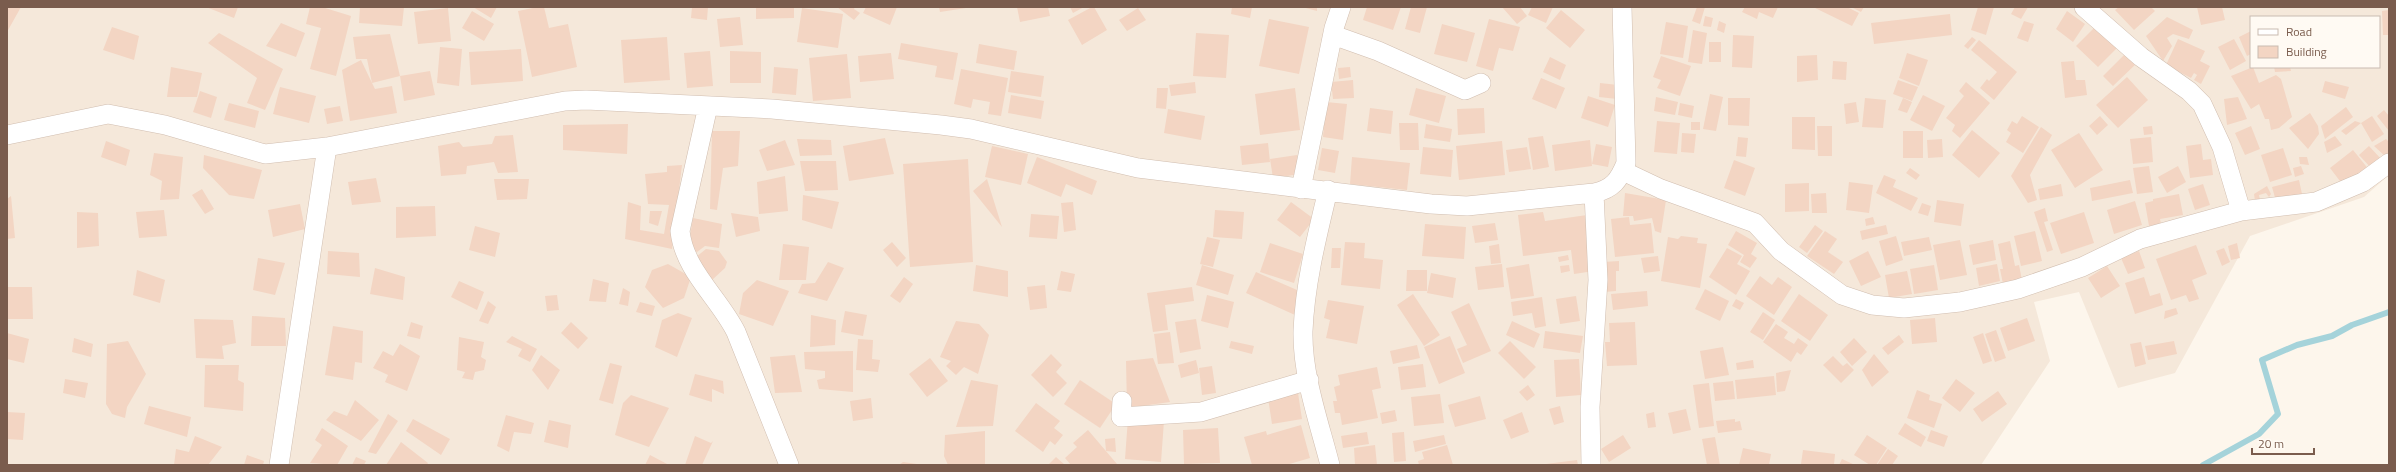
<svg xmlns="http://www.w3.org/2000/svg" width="2396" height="472" font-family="'Titillium Web',sans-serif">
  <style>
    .residential { fill: #f5e8da; fill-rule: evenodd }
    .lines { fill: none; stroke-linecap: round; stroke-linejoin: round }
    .stream { stroke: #a5d3da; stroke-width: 6 }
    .building { fill: #f3d5c3 }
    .minor-casing { stroke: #d1beb0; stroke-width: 20 }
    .minor { stroke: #fff; stroke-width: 19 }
  </style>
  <rect width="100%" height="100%" fill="#fdf6ec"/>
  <path class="residential" d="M7 7H2389V175L2364 197 2250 236 2175 373 2118 388 2079 292 2034 302 2050 361 1981 465H7ZM2251 17H2379V67H2251Z"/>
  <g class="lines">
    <path class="stream" d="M2203 465 2259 434 2278 414 2262 360 2297 345 2332 336 2352 325 2389 312"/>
  </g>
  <path class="building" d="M7 7H21L7 32Z
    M206 7H238L234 18Z
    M310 7H322L351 16 336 76 310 69 321 28 306 24Z
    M360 7H404L402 26 359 23Z
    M473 7H497L491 18Z
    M538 7H544L549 28 568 24 577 67 532 77 518 11Z
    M692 7H708L707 20 691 18Z
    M756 7H794V18L756 19Z
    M837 7H855L854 9 860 13 854 20Z
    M866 7H897L890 25 863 13Z
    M939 7H966V8L940 12Z
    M1017 7H1048L1050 16 1020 22Z
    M1070 7H1084L1073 13Z
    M1092 7H1094L1107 30 1082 45 1068 20Z
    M1232 7H1252L1250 18 1231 14Z
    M1302 7H1317V11Z
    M1367 7H1401L1393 30 1363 20Z
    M1411 7H1427L1420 33 1405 29Z
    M1502 7H1520L1527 16 1517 24Z
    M1532 7H1553L1546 23 1528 15Z
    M1697 7H1705L1700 24 1692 21Z
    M1745 7H1778L1773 18 1759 12 1757 19 1742 12Z
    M1813 7H1847L1859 13 1852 26Z
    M1851 7H1864L1861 12Z
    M1978 7H1994L1986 35 1971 30Z
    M2015 7H2028L2021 19 2011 14Z
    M2119 7H2151L2155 11 2134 30 2115 10Z
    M2197 7H2222L2225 20 2201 25Z
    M448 8 451 41 418 44 414 12Z
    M802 8 843 14 838 48 797 42Z
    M1138 8 1146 20 1127 31 1119 20Z
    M1561 10 1585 30 1570 48 1546 28Z
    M2389 10V35H2383L2382 11Z
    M472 11 494 24 484 41 462 28Z
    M2067 11 2085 24 2073 42 2056 29Z
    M1950 14 1952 35 1874 44 1871 23Z
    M1705 16 1713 18 1711 27 1703 26Z
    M740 17 743 45 720 47 717 19Z
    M2167 17 2193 30 2189 39 2173 34 2167 38 2172 46 2163 61 2146 36Z
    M1269 19 1309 27 1299 74 1259 66Z
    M1489 19 1520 27 1513 51 1499 48 1493 71 1476 66Z
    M1719 21 1726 24 1724 33 1717 30Z
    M2024 21 2034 24 2028 42 2017 38Z
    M1666 22 1688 26 1683 58 1660 54Z
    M281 23 305 33 296 57 266 46Z
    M1442 24 1475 33 1467 62 1434 54Z
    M112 27 139 36 134 60 103 50Z
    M2095 27 2117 48 2098 67 2076 46Z
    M1693 30 1707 33 1702 64 1688 62Z
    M2251 31V54L2247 56 2239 37Z
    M219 33 283 69 265 110 247 103 257 78 208 43Z
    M1196 33 1229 35 1226 78 1193 76Z
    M390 34 400 76 372 83 375 89 392 86 397 113 350 121 342 70 361 60 372 83 367 59H356L353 37Z
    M1733 35 1754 36 1752 68 1732 67Z
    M667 37 670 80 624 83 621 40Z
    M1972 37 1976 40 1968 49 1964 46Z
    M2178 39 2205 51 2200 61 2210 66 2201 84 2194 80 2197 75 2194 73 2191 78 2166 65Z
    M2234 39 2246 61 2230 70 2218 47Z
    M1979 40 2017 72 1994 100 1980 88 1987 79 1989 81 1997 72 1971 50Z
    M1709 42H1721V62H1709Z
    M901 43 958 53 953 80 935 77 937 66 898 59Z
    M979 44 1017 51 1014 70 976 63Z
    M440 47 462 49 459 86 437 83Z
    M521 49 523 81 471 85 469 52Z
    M710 51 713 86 687 88 684 53Z
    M730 51 761 52V83H730Z
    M2128 51 2138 62 2113 86 2103 76Z
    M891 53 894 79 860 82 858 56Z
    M1907 53 1928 60 1919 86 1899 78Z
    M847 54 851 98 813 101 809 58Z
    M1817 55 1818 80 1797 82V56Z
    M1661 56 1691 66 1680 96 1657 88 1661 80 1653 77Z
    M1550 57 1566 65 1560 80 1543 72Z
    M1833 61 1847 62 1846 80 1832 79Z
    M2074 61 2076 80H2085L2087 95 2065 98 2061 62Z
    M171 67 202 73 197 97H167Z
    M774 67 798 69 796 95 772 93Z
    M1350 67 1351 77 1339 79 1338 68Z
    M2253 67 2259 83 2276 75 2281 79 2292 117 2279 128 2271 130 2269 119H2265L2259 104 2251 109 2231 76Z
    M2274 67H2290L2291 71 2275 72Z
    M961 69 1008 78 1001 116 988 114 990 102 973 99 971 108 954 104Z
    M430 71 435 95 404 101 400 76Z
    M1011 71 1044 76 1041 97 1008 92Z
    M2127 77 2148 100 2118 128 2096 105Z
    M1541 78 1565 88 1556 109 1532 99Z
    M1353 80 1354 98 1333 99 1331 82Z
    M1898 80 1918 87 1912 101 1893 94Z
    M2325 81 2349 87 2345 99 2322 92Z
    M1195 82 1196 93 1171 96 1169 85Z
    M1966 82 1990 103 1960 138 1952 131 1955 125 1946 118 1964 96 1959 91Z
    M1600 83 1618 85 1617 99 1599 97Z
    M280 87 316 96 309 123 273 114Z
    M1157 88H1168L1166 109 1156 108Z
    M1295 88 1300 130 1260 135 1255 94Z
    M1416 88 1446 96 1439 123 1409 115Z
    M200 91 217 97 211 118 193 112Z
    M1710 94 1723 97 1716 131 1703 129Z
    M1011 95 1044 101 1041 119 1008 113Z
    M1923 95 1945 106 1932 131 1910 120Z
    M1588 96 1615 105 1608 127 1581 118Z
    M1656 97 1678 102 1675 115 1654 111Z
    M2238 97 2247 119 2227 125 2224 99Z
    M1728 98H1750L1749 126 1728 125Z
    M1865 98 1886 100 1883 128 1862 127Z
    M1903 98 1912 102 1907 113 1898 110Z
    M1326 102 1347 104 1343 140 1323 137Z
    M1856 102 1859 122 1846 124 1844 104Z
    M229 103 259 111 255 128 224 120Z
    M1680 103 1694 106 1692 118 1678 115Z
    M340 106 343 121 327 124 324 109Z
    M2346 107 2353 117 2325 139 2321 126Z
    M1370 108 1393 111 1391 134 1367 131Z
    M1484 108 1485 133 1458 135 1457 109Z
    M1168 109 1205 116 1201 140 1164 133Z
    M2384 110 2389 116V131L2377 116Z
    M2310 113 2318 126 2319 134 2308 149 2289 128Z
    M2022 116 2039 127 2023 153 2006 142 2011 133 2007 130 2012 121 2017 124Z
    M2100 116 2108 125 2097 135 2089 126Z
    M2372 116 2384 134 2372 142 2361 123Z
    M1792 117H1815V150L1792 149Z
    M1657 121 1680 123 1677 154 1654 152Z
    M2355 121 2361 123 2346 135 2341 131Z
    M1691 122H1700V130H1691Z
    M1399 123H1418L1419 150H1400Z
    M628 124 627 154 563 150V125Z
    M1426 124 1452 129 1450 142 1424 138Z
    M1817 126H1832V156H1818Z
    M2152 126 2153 134 2144 135 2143 127Z
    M2251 126 2260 149 2245 155 2235 133Z
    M2041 127 2052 135 2030 175 2037 200 2028 203 2011 176Z
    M1972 130 2000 153 1979 178 1952 155Z
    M712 131H740L738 166 723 168 717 210 710 209Z
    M1903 131H1923V158H1903Z
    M1682 133 1696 134 1694 153 1681 152Z
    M2079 133 2103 170 2075 188 2051 150Z
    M513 135 518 172 498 173 494 162 467 166 466 174 441 176 438 146 459 142 463 147 492 144 495 136Z
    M1543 136 1549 167 1533 170 1528 138Z
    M2335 136 2342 145 2327 153 2324 142Z
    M1738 137 1748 138 1746 157 1736 156Z
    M2151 137 2153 162 2133 164 2130 139Z
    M885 138 894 174 849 181 843 146Z
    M797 139 831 140 832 155 800 156Z
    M1942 139 1943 157 1928 158 1927 140Z
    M2386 139 2389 142V154L2386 157 2374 146Z
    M785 140 795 165 767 171 759 150Z
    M1590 140 1592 166 1555 171 1552 145Z
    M106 141 130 150 126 166 101 157Z
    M1502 141 1505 175 1459 180 1456 146Z
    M1268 143 1270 162 1242 165 1240 146Z
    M1596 144 1612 147 1608 167 1592 164Z
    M2201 144 2203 160 2211 159 2213 175 2190 178 2186 146Z
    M992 146 1028 154 1021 185 985 177Z
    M2369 146 2382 160 2372 169 2359 155Z
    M1423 147 1453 150 1451 177 1420 174Z
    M1527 147 1531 169 1509 172 1506 150Z
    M1322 148 1339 151 1335 173 1318 170Z
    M2283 148 2292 175 2270 182 2261 155Z
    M2353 150 2370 171 2346 189 2330 168Z
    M154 153 183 157 179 199 160 200 162 181 150 175Z
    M204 155 262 170 254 199 229 195 203 168Z
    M1297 155 1300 174 1273 178 1270 159Z
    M1037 157 1097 181 1092 195 1066 184 1061 197 1027 183Z
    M1352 157 1410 163 1407 190 1350 184Z
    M2299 157H2307L2309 165 2300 164Z
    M968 159 973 262 910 267 903 164Z
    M1734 160 1755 168 1745 196 1724 188Z
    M800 161H836L838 190 805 191Z
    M682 165 672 249 625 239 628 202 641 206 640 230 664 234 669 205 648 204 645 174 667 172V166Z
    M2149 166 2153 192 2137 194 2133 168Z
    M2178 166 2186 182 2167 193 2158 177Z
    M2301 166 2304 174 2295 177 2293 168Z
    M1910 168 1920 175 1916 180 1906 173Z
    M1884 175 1896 180 1893 187 1918 198 1911 211 1876 193Z
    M785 176 788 211 759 214 757 182Z
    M376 178 381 202 352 205 348 182Z
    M494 179H529L527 199 497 200Z
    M987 179 1002 227 973 191Z
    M2130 180 2133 193 2092 201 2090 188Z
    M2299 180 2302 194 2276 201 2272 187Z
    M1849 182 1873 185 1869 213 1846 210Z
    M1809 183V211L1785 212V184Z
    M2061 184 2063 196 2040 200 2038 189Z
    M2203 184 2210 205 2195 210 2188 189Z
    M2267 186 2271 194 2269 197 2266 193 2259 195 2260 200 2255 201 2254 194Z
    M202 189 214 209 205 214 192 195Z
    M1625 193 1666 200 1661 233 1655 231 1652 218 1634 221 1633 216H1623Z
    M1826 193 1827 213H1812L1811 194Z
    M2179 194 2183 215 2160 219 2161 224 2149 226 2145 203 2153 201V199Z
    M803 195 839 202 832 229 802 220Z
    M11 196 15 238 7 239V199Z
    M1937 200 1964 204 1961 226 1934 222Z
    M2135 201 2142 225 2114 234 2107 210Z
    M1073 202 1076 230 1064 232 1061 203Z
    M1291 202 1314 219 1300 237 1277 220Z
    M1922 203 1931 206 1928 216 1918 213Z
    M300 204 305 229 273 237 268 210Z
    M435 206 436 236 396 238V207Z
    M2045 208 2048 221 2044 222 2053 250 2047 252 2034 212Z
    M164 210 167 236 139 238 136 212Z
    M1215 210 1244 212 1242 239 1213 237Z
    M650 211H662L658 226 649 223Z
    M77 212 98 213 99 246 77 248Z
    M1543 212 1545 221 1587 215 1594 271 1574 274 1571 250 1523 256 1518 215Z
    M2084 212 2094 243 2061 254 2050 223Z
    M731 213 758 217 760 231 736 237Z
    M1031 214 1059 216 1057 239 1029 237Z
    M1629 217 1630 225 1651 223 1654 253 1615 257 1611 219Z
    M1873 217 1875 224 1866 226 1865 219Z
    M693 218 722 224 719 248 705 246 697 252 688 248Z
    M1495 223 1498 240 1475 243 1472 226Z
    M1425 224 1466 227 1464 259 1422 256Z
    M1815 225 1823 231 1807 253 1799 247Z
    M1886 225 1888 234 1862 240 1860 231Z
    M475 226 500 233 495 257 469 250Z
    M1736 231 1757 243 1751 254 1757 258 1750 268 1740 262 1744 255 1728 245Z
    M1825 231 1837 239 1828 252 1843 262 1834 274 1807 256Z
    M2035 231 2042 261 2021 266 2014 236Z
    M1681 236 1698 238 1697 243 1707 244 1700 288 1661 281 1668 237 1678 239Z
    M1896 236 1903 260 1886 266 1879 241Z
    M1207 237 1220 240 1213 267 1200 264Z
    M1929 237 1932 250 1904 256 1901 242Z
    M1960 240 1967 275 1940 280 1933 245Z
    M1993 240 1996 260 1973 265 1969 245Z
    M2010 241 2015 266 2019 265 2022 280 2003 284 2000 269H2003L1998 244Z
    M892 242 906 258 897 267 883 250Z
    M1345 242 1365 243 1364 258 1383 260 1380 289 1341 285Z
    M1270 243 1303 254 1294 283 1260 272Z
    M2237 243 2240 258 2231 260 2228 246Z
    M783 244 809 247 806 280H779Z
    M1499 244 1501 263 1491 264 1489 246Z
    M2196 245 2207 274 2192 280 2199 299 2189 302 2186 295 2171 300 2156 259Z
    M1332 248H1341L1340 268H1331Z
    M1727 248 1742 256 1737 264 1750 271 1736 295 1709 277Z
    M2224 248 2230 262 2222 266 2216 251Z
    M706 249 719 251 727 262 725 268 712 280 696 257Z
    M328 251 359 253 360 277 327 274Z
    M1868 251 1881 277 1861 286 1849 261Z
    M2139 251 2145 268 2128 274 2121 258Z
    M1568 255 1569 260 1559 262 1558 257Z
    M1658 256 1660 271 1644 273 1641 258Z
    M258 258 285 263 275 295 253 290Z
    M1619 261V271H1616V291L1604 292 1603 262Z
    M828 262 844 268 827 301 798 293 802 284 815 283Z
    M668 264 691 277 684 298 663 308 645 287 652 270Z
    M1502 264 1504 287 1478 290 1475 267Z
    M1529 264 1534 296 1511 299 1506 268Z
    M1997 264 2000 281 1979 286 1976 268Z
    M976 265 1008 271V297L973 291Z
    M1202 265 1234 275 1228 295 1196 285Z
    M1569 265 1570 271 1561 273 1560 266Z
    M1934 265 1938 290 1914 294 1910 269Z
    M2107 266 2120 286 2101 298 2088 278Z
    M375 268 405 277 403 300 370 294Z
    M137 270 165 280 160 303 133 295Z
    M1407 270H1427V291H1406Z
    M1061 271 1075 274 1071 292 1057 290Z
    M1907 271 1912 294 1889 298 1885 275Z
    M1256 272 1304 293 1295 315 1246 293Z
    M1431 273 1456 278 1453 298 1427 293Z
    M1760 276 1772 285 1778 277 1792 287 1774 315 1746 296Z
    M904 277 913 284 900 303 890 296Z
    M2144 277 2150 296 2160 293 2163 305 2135 314 2125 283Z
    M593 279 609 283 606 302 589 301Z
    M757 280 789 291 773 326 739 314 743 293Z
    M459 281 484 292 477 310 451 297Z
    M1045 285 1047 308 1030 310 1027 287Z
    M8 287H32L33 319H8Z
    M1192 287 1194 301 1165 305 1168 330 1153 332 1147 293Z
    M623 288 630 292 628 306 619 304Z
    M1705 289 1729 301 1720 321 1695 309Z
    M1647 291 1648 306 1613 310 1611 294Z
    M1413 294 1440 335 1424 346 1397 305Z
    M1799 294 1828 315 1810 341 1781 321Z
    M557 295 559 310 547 311 545 296Z
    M1207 295 1234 302 1228 328 1201 321Z
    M1576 296 1580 321 1560 324 1556 299Z
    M1542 297 1546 326 1535 328 1532 313 1513 316 1511 302Z
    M1736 299 1744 303 1740 310 1732 306Z
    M1328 300 1364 306 1357 344 1326 338 1330 320 1324 318Z
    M488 301 496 307 488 324 479 321Z
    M640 302 655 306 652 316 636 312Z
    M1469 303 1491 351 1463 363 1457 349 1467 345 1451 312Z
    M2176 308 2178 314 2164 319 2165 311Z
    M845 311 867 315 863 336 841 332Z
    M1763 312 1775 320 1763 340 1750 332Z
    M678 313 692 318 677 357 655 347 662 320Z
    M811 315 836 320 835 345 810 347Z
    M252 316 285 318 286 346H251Z
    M1935 318 1937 342 1912 344 1910 320Z
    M2027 318 2035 341 2008 351 2000 328Z
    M194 319 233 320 236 343 222 346 224 359 196 358Z
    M1196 319 1201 349 1180 353 1175 322Z
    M956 321 979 324 989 335 978 374 964 367 956 375 946 366 951 361 940 357Z
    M1512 321 1540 334 1534 348 1506 335Z
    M411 322 423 326 420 339 407 336Z
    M571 322 588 338 578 349 561 333Z
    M1635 322 1637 365 1607 366 1605 342H1610L1609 323Z
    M1776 324 1788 332 1784 338 1794 344 1798 338 1808 345 1801 355 1797 352 1791 362 1763 342Z
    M333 326 363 331 362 363 355 362 353 380 325 375Z
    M1996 330 2006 358 1995 362 1985 334Z
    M1545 331 1583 336 1580 353 1543 348Z
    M1170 332 1174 363 1158 364 1154 334Z
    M7 333 29 339 24 363 7 359Z
    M1983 333 1992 361 1983 364 1973 337Z
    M1899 335 1904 342 1888 355 1882 348Z
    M512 336 537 349 530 362 518 356 522 349 506 342Z
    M1450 336 1465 373 1439 384 1424 347Z
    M459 337 484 342 481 357 486 360 484 370 475 372 473 380 462 378 465 372 457 370Z
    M74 338 93 344 91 357 72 352Z
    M1854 338 1867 352 1852 366 1840 352Z
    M858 339 873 340 872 359 880 360 878 372 856 370Z
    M128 341 146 374 127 407 125 418 112 414 106 404 107 344Z
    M1231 341 1254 346 1252 354 1229 348Z
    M1510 341 1536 367 1524 379 1498 353Z
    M2174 341 2177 354 2148 360 2145 346Z
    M2141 342 2146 364 2135 367 2130 344Z
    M400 344 420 356 407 391 385 382 388 375 373 368 383 351 393 356Z
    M1417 345 1420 358 1393 364 1390 351Z
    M1723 347 1729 375 1705 379 1700 351Z
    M853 351V392L819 389 817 380 825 378V371L805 369 804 352Z
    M1051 354 1062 365 1056 372 1067 383 1053 397 1031 375Z
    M1874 354 1889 372 1872 387 1862 370Z
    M541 355 560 370 548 390 532 370Z
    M795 355 802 392 775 393 770 357Z
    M1833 356 1843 366 1847 363 1854 370 1841 383 1823 365Z
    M930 358 948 381 927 397 909 374Z
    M1153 358 1170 402 1127 408 1126 361Z
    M1579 359 1581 395 1556 397 1554 360Z
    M1196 360 1199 373 1181 378 1178 365Z
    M1753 360 1754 368 1737 370 1736 363Z
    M610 363 622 366 613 404 599 400Z
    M1423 364 1426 387 1401 390 1398 367Z
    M205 365H239L238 380 244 383 243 411 204 407Z
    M1212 366 1216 393 1202 395 1199 368Z
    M1377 367 1381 388 1372 390 1378 418 1342 425 1340 413H1335L1333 401H1337L1334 387 1340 385 1338 375Z
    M1791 370 1785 391 1777 392 1776 373Z
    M695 374 723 381 724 394 712 389V402L689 395Z
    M1774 376 1776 395 1737 399 1735 380Z
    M65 379 88 383 85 398 63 393Z
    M1956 379 1975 393 1960 412 1942 398Z
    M971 380 998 385 993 426 956 427Z
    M1080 380 1116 404 1100 428 1064 404Z
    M1733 381 1735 399 1715 401 1713 383Z
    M1709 383 1714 426 1699 428 1693 385Z
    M1528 385 1535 395 1527 401 1519 392Z
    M1917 390 1930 395 1929 400 1942 404 1934 428 1907 418Z
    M1998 391 2007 404 1982 422 1973 409Z
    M1298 393 1302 419 1272 424 1268 398Z
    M1440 394 1444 423 1414 426 1411 397Z
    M631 395 669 408 649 447 615 435 623 403Z
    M1480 396 1486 419 1455 427 1448 405Z
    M871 398 873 418 853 421 850 401Z
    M355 400 379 420 361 441 326 420 334 411 347 416Z
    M1036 403 1060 421 1054 428 1063 435 1055 445 1050 441 1043 452 1015 431Z
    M149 406 191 417 187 437 144 424Z
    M1560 406 1564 422 1554 425 1549 409Z
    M1686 409 1691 430 1673 434 1668 413Z
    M1395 410 1397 421 1382 424 1380 413Z
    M7 412 25 413 23 440 7 439Z
    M1522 412 1529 432 1511 439 1503 420Z
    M1654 412 1656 427 1648 428 1646 414Z
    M388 414 398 421 376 454 368 452Z
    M506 415 534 423 531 434 514 432 509 452 497 446Z
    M1128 418 1164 421 1161 462 1125 459Z
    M413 419 450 439 441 455 406 431Z
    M1735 419V422L1740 421 1742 430 1718 433 1716 421Z
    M549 420 571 425 568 448 544 442Z
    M1905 423 1926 437 1921 447 1898 434Z
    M1301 425 1310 458 1286 465H1252L1244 437 1266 431 1267 435Z
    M322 428 348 446 337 465 310 463 322 445 315 440Z
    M1218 428 1220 463 1184 464 1183 430Z
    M1088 430 1117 464 1116 465H1071L1065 458 1077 447 1073 443Z
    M1931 430 1948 436 1944 447 1927 441Z
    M985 431V465H948L944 456 945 435Z
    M1367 432 1369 444 1343 448 1341 436Z
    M1404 432 1406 461 1394 462 1392 433Z
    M1444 435 1446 444 1415 452 1413 441Z
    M1623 435 1631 448 1609 462 1601 449Z
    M1867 435 1887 448 1876 465H1870L1854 455Z
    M195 436 222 447 208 465H174L176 449 189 452Z
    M695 436 711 443 713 441 702 465H685Z
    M1715 437 1720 465H1707L1702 439Z
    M1115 438 1116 452 1106 451 1105 439Z
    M401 442 428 463 427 465H386Z
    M1375 445 1377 465H1355L1354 448Z
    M1447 445 1453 465H1419L1418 461 1424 459 1422 452Z
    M1743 448 1771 454 1769 465H1739Z
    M1888 449 1898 456 1892 465H1877Z
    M1803 450 1835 454 1834 465 1801 464Z
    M247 455 264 461 263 465H244Z
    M650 455 669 465H645Z
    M356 457 366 461 364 465H352Z
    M1056 457 1065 465H1048Z
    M1842 459 1855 465H1839Z
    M1577 460 1578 465H1546V464Z
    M903 462 917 464V465H899Z"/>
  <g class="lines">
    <defs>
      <path id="minor" d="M2084 7 2141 57 2189 91 2202 104 2222 147 2241 211
        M1333 35 1378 51 1465 90 1481 83
        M708 106 680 231C684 270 719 298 736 332L789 465
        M7 135 108 114 165 125 265 154 327 147 565 101 586 100 772 109 941 125 971 129 1138 168 1431 204 1467 206 1594 193C1613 189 1619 180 1626 163L1622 7
        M1623 171 1661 189 1755 223 1781 251 1842 295 1872 305 1904 308 1960 302 2018 289 2082 267 2140 239 2241 211 2316 202 2363 182 2389 163
        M1301 189 1334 28 1341 7
        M1328 190C1317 236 1305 283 1303 331 1302 375 1319 422 1330 465
        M1122 401 1121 417 1201 412 1309 380
        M279 465 327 147
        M1591 465 1590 407 1598 280 1594 193"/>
    </defs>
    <use href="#minor" class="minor-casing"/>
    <use href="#minor" class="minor"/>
  </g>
  <rect width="2396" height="472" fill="none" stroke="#7a5c4d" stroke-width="16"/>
  <rect x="2250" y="16" width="130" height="52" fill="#fffaf3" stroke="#cabbb1"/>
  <rect x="2258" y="29" width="20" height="6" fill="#ffffff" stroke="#cabbb1"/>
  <text x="2286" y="36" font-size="12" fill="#7a5c4d">Road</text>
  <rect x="2258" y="46" width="20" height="12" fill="#f3d5c3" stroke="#cabbb1"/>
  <text x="2286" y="56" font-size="12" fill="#7a5c4d">Building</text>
  <path d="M2252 448v6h62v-6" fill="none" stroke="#7a5c4d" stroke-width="2"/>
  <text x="2258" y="448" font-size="12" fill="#7a5c4d" stroke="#fffaf3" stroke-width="3" paint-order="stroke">20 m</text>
</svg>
